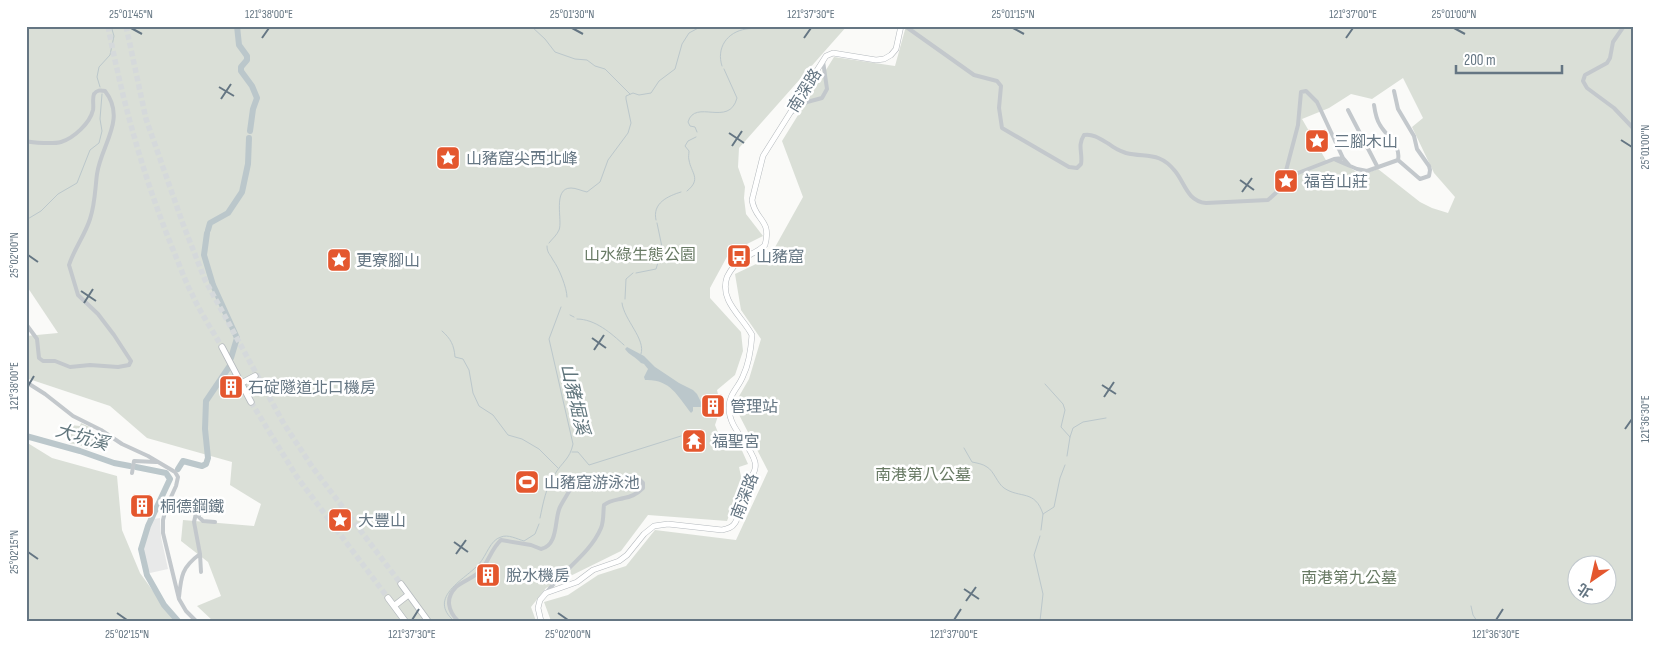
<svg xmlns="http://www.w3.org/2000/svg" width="1659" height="647" font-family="'Sofia Sans Condensed','Noto Sans TC',sans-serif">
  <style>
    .built { fill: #e8e9e9 }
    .green { fill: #dadfd7; fill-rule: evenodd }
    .water { fill: #bbc7cb }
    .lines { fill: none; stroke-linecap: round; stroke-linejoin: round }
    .stream { stroke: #bbc7cb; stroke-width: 1 }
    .river { stroke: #bbc7cb; stroke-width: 6 }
    .highway-tunnel { stroke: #d5d9db; stroke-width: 5.5; stroke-dasharray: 5.5 3; stroke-linecap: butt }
    .major-casing { stroke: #b5babe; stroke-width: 6 }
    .highway-casing { stroke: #b4b9bd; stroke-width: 7 }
    .minor { stroke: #c3c8cc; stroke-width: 4 }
    .major { stroke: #fff; stroke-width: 5 }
    .highway { stroke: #fff; stroke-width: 5.5 }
    .ticks { fill: none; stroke: #657683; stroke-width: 2 }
    .labels { text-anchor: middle; stroke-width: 5; stroke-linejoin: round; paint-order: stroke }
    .street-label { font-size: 16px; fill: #657683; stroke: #fff }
    .poi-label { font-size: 16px; fill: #657683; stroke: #fff; text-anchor: start }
    .park-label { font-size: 16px; fill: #687a64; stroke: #fff }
    .water-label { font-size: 18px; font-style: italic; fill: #60757c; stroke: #fff }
    .neatline { fill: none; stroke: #657683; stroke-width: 2 }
    .ticks-label { font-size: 12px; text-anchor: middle; fill: #657683 }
  </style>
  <rect width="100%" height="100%" fill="#fafaf8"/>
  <path class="built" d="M160 518 161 537 168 569 150 573 147 568 144 556V546L146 536 154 519Z"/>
  <path class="green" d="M26 26H847L739 148 738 167 745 187 744 198 746 214 763 236 729 253 710 288V298L741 332 743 351 735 375 717 390 721 407 715 425 719 435 739 444 748 464 739 467 742 481 727 521 648 515 621 551 546 588 531 607 536 621H213L197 606 221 596 208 562 181 541 183 520 254 526 261 504 230 485 232 462 147 438 110 406 26 378V336L58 333 26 285Z
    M906 26H1633V621H551L544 602 568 595 598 575 626 566 655 530 736 540 768 471 734 405 749 379 761 339 741 310 735 274 769 258 803 197 782 141 834 57 895 66ZM1403 78 1423 118 1412 127 1434 173 1455 197 1448 213 1432 208 1420 202 1378 169C1359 177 1352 171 1339 157L1327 162 1302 119 1329 108 1351 94 1372 99ZM1576 564H1606V594H1576Z
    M81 423 92 428 90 433 97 437 96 440 94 439 92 446 89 445 87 449 80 445 68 443 69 438 65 437 66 428 70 429V425L80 426Z
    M26 442 52 458 117 476 122 530 140 573 158 598 179 621H26Z"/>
  <path class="water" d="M627 347 644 356 655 367 679 383 693 390 697 394 702 404 701 407H693V411L691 413C677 395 670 379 645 380L644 377 648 369 644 364 641 363C636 357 629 355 625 349Z"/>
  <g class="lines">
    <path class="stream" d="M532 27 545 39 555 52 575 59 587 60 595 66 605 69 630 94
      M722 66C716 48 727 32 746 29 753 28 759 29 766 26
      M100 87 97 77 99 67 110 55 114 36 111 26
      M697 132 695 127 690 126 688 122C695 98 729 128 737 98L724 69
      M687 191C702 179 691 173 689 160 688 157 689 154 689 151L685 146 688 141 696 137
      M26 220 41 211 58 194 77 183 90 150 99 143 102 131 100 119 102 94
      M656 220C652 203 668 196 681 192
      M657 223 662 247 661 252
      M549 243C552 239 557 235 559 230 563 221 552 188 571 188 576 188 582 191 587 192L600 182 608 160 628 133 631 123 626 99V96L633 93 639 95 651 93 659 81 675 69 682 44 689 33 702 26
      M547 246C547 253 550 254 553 260 559 268 567 288 567 297
      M636 273 656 269 660 256
      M625 299 626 279 633 273
      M622 303C624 320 646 339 641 354
      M570 315 574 317
      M577 319C595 319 611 333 624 345
      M442 331C451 339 454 345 455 357L463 359 469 370 473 393 479 406 493 415 508 435 522 439 539 449 558 468
      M1045 384 1063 404 1065 410 1061 427 1070 437 1067 456
      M1070 437 1073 428 1083 422 1106 418
      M964 448 972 462C977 463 983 464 987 467 994 471 997 483 1004 488 1020 499 1035 489 1043 514
      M572 452H578L589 465 681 436
      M540 518C543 504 546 486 555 474 562 462 570 459 573 444L549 339 561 307
      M1041 530 1043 514 1054 507 1060 478 1065 465
      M1471 606 1473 615 1477 621
      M454 621C426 597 466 579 479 564 487 555 490 540 501 537 508 534 517 539 524 541L535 534 539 524
      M1040 621 1043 594 1034 555 1040 536"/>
    <path class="river" d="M237 26 239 45 247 56V60L241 67V71L252 86 257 98 253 109 250 131
      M208 230 210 223 228 213 242 192 248 164 249 138
      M207 233 204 255 213 285 237 338 231 358
      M26 436 80 451 114 463 130 466
      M136 467 166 473 170 479 148 526 141 549 147 575 164 605 178 621
      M178 469 183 461 202 466 206 464 208 458 205 429 206 401 229 367"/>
    <path class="highway-tunnel" d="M108 26C123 104 144 179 174 252 180 266 185 281 192 294 200 312 212 330 222 347
      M126 26 146 119 183 224 205 280 284 424 313 468 401 584
      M251 402 297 477 388 598"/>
    <defs>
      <path id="major" d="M541 621 538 608 540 600 546 593 577 582 593 570 619 561 627 555 644 534 654 526 668 524 722 530C727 529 732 528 735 523 741 514 742 494 748 483 751 476 757 471 755 462 750 443 728 428 729 407 729 394 739 387 743 376 749 364 751 349 752 335 742 316 719 301 727 277 730 271 736 263 742 259 750 254 758 252 765 245 772 219 755 221 752 200L763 156 826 56 833 53 876 60 884 59 891 55 896 49 901 26"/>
      <path id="highway" d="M222 347 251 402
        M240 384 255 376
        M401 584 428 621
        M388 598 405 621
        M394 606 408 595"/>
    </defs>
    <use href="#major" class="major-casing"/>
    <use href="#highway" class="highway-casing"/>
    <path class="minor" d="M905 26 974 75 997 81 1001 86 999 108 1002 128 1069 167 1077 168 1081 164C1083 153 1077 146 1084 135 1093 133 1102 140 1109 144 1114 148 1120 151 1126 153 1146 158 1159 151 1175 171 1185 183 1187 201 1206 203L1268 200 1298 173 1334 159 1343 158
      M1624 26 1613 42 1610 58 1607 63 1585 75 1583 81 1587 88 1614 108 1633 128
      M1394 91 1398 109 1414 136 1417 149 1429 166 1430 170 1429 176 1420 179 1398 160
      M1374 105C1375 112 1376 119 1380 125 1387 137 1401 145 1398 160
      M1348 110 1377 166
      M791 113 807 102 822 98 827 89 823 61
      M26 141C33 143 54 144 61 142 74 138 90 123 93 110 94 105 92 99 94 94 97 90 100 90 105 91 127 119 101 145 97 174 95 190 95 204 90 219 85 235 74 249 69 265L78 295 98 314 114 335 131 361 129 365 118 367 90 365 70 367 55 361H43L39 358 37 339 26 324
      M1336 160 1357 169 1367 171 1398 160
      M1282 186 1298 125 1301 92 1306 91 1317 102 1343 158 1349 165
      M26 382 45 394 73 416 101 430 122 444 148 456 175 472 178 477 176 486 166 508 163 520V533L179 599 186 611 196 621
      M132 473 134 461 156 462
      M201 572 200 554 194 522 197 509 199 510V517L203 521 215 522
      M179 597C181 576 182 567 200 554
      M458 621C448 611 445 598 456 587 464 580 475 578 482 569 489 560 492 548 501 540L531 545 541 549C559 545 554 519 560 507 564 499 570 491 574 482L635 479H639L643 483V488C638 493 631 497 624 498 617 500 610 500 604 505 603 512 604 521 601 528 590 554 563 570 547 592"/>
    <use href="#major" class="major"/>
    <use href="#highway" class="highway"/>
  </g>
  <path class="ticks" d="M131 28 142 34M572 28 583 34M1013 28 1024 34M1454 28 1465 34M262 38 269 28M804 38 811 28M1346 38 1353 28M219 87 234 96M221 99 231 84M729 133 744 143M1621 140 1632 147M732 146 742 131M1240 180 1254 190M1242 192 1252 178M28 255 38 262M81 291 96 301M84 303 93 289M592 338 606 348M594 350 604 335M1102 385 1116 394M28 386 34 376M1104 397 1114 382M1625 429 1632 419M454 542 468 552M28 552 38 559M456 554 466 540M964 589 979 599M966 601 976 587M117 613 127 620M558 613 568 620M412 620 419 609M954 620 961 609M1496 620 1503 609"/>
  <defs>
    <symbol id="sight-square" viewBox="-11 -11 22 22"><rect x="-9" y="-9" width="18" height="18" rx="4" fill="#e4572e" stroke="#fff"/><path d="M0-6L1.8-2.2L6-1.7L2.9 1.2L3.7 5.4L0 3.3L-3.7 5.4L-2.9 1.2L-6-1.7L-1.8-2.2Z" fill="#fff"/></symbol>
    <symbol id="bus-square" viewBox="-11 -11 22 22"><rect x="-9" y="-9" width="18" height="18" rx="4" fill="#e4572e" stroke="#fff"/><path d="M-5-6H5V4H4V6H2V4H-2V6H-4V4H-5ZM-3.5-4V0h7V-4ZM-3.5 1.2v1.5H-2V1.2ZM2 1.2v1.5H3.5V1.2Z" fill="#fff"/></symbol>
    <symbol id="building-square" viewBox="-11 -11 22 22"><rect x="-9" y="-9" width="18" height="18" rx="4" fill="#e4572e" stroke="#fff"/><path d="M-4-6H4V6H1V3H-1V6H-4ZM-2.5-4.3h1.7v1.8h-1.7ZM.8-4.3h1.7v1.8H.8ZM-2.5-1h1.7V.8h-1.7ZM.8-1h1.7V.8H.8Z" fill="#fff"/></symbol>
    <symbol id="temple-square" viewBox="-11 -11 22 22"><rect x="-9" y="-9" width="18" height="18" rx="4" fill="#e4572e" stroke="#fff"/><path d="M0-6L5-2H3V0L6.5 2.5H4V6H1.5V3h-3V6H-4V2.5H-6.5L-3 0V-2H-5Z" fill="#fff"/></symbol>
    <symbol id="stadium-square" viewBox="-11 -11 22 22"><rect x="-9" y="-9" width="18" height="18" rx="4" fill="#e4572e" stroke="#fff"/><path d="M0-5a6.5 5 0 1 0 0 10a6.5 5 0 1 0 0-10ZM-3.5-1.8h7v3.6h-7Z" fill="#fff"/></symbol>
  </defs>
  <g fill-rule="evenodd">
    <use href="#sight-square" x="1303" y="127" width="28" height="28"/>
    <use href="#sight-square" x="434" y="144" width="28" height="28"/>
    <use href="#sight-square" x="1272" y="167" width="28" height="28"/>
    <use href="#bus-square" x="725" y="242" width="28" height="28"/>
    <use href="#sight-square" x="325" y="246" width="28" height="28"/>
    <use href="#building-square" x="217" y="373" width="28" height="28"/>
    <use href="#building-square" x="699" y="392" width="28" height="28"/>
    <use href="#temple-square" x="680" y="427" width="28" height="28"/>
    <use href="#stadium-square" x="513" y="468" width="28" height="28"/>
    <use href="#building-square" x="128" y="492" width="28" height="28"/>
    <use href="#sight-square" x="326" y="506" width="28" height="28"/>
    <use href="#building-square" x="474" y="561" width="28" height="28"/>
  </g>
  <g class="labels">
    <g class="street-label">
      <text transform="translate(804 90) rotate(-58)" y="6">南深路</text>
      <text transform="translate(744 496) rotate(-69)" y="6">南深路</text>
    </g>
    <g class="poi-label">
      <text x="1334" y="147">三腳木山</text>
      <text x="466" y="164">山豬窟尖西北峰</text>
      <text x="1304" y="187">福音山莊</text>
      <text x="756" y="262">山豬窟</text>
      <text x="356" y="266">更寮腳山</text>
      <text x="248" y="393">石碇隧道北口機房</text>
      <text x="730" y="412">管理站</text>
      <text x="712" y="447">福聖宮</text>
      <text x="544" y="488">山豬窟游泳池</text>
      <text x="160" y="512">桐德鋼鐵</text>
      <text x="358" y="526">大豐山</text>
      <text x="506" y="581">脫水機房</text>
    </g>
    <g class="park-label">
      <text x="640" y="260">山水綠生態公園</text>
      <text x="923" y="480">南港第八公墓</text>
      <text x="1349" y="583">南港第九公墓</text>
    </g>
    <g class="water-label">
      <text transform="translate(575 399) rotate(77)" y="6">山豬堀溪</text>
      <text transform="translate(82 437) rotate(16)" y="6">大坑溪</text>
    </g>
  </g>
  <rect width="1659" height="647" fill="none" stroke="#ffffff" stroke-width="55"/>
  <g transform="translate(1592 580) rotate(214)"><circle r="24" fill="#ffffff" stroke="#c1c8cd"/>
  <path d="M0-4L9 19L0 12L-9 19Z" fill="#e4572e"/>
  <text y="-8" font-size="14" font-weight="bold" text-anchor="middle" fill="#657683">北</text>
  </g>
  <path d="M1456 65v8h106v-8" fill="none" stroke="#657683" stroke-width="2.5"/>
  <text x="1464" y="65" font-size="15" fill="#657683" stroke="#ffffff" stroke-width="4" paint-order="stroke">200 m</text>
  <rect x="28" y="28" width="1604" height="592" class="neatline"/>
  <g class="ticks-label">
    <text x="131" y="18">25°01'45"N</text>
    <text x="269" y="18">121°38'00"E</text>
    <text x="572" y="18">25°01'30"N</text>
    <text x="811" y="18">121°37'30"E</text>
    <text x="1013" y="18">25°01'15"N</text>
    <text x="1353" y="18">121°37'00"E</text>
    <text x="1454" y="18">25°01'00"N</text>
    <text transform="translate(1645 147) rotate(-90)" y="4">25°01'00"N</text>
    <text transform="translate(14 255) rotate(-90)" y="4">25°02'00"N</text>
    <text transform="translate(14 386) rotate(-90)" y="4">121°38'00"E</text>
    <text transform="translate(1645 419) rotate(-90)" y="4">121°36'30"E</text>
    <text transform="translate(14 552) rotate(-90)" y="4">25°02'15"N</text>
    <text x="127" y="638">25°02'15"N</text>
    <text x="412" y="638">121°37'30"E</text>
    <text x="568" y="638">25°02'00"N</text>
    <text x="954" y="638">121°37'00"E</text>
    <text x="1496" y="638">121°36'30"E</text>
  </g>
</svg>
